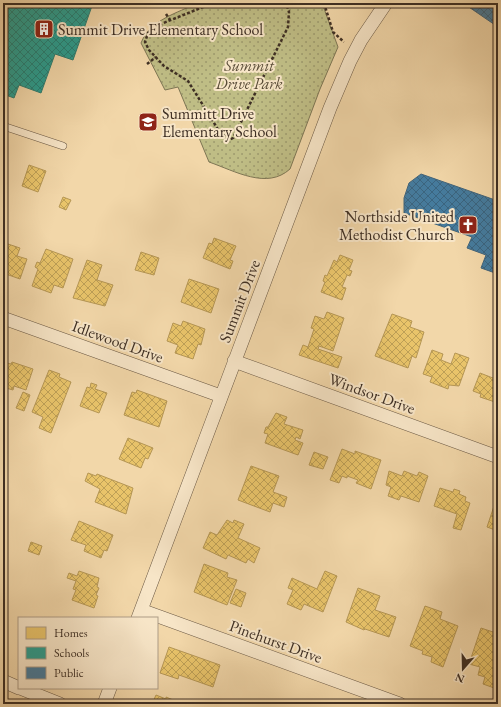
<svg xmlns="http://www.w3.org/2000/svg" width="501" height="707" font-family="'EB Garamond',serif">
  <style>
    .park { fill: url(#park-dots); stroke: #7e7654 }
    .homes { fill: url(#homes-cross-hatch); stroke: #b69755 }
    .schools { fill: url(#schools-cross-hatch); stroke: #307c6f }
    .public { fill: url(#public-cross-hatch); stroke: #436479 }
    .lines { fill: none; stroke-linecap: round; stroke-linejoin: round }
    .lane-casing { stroke: #6b5945; stroke-width: 8 }
    .street-casing { stroke: #6b5945; stroke-width: 14 }
    .path { stroke: #3e2f24; stroke-width: 2.5; stroke-dasharray: 3 2; stroke-linecap: butt }
    .lane { stroke: #f7e5c7; stroke-width: 7 }
    .street { stroke: #f7e5c7; stroke-width: 13 }
    .labels { text-anchor: middle; stroke-width: 4; stroke-linejoin: round; paint-order: stroke }
    .poi-label { font-size: 16px; fill: #3e2f24; stroke: #f7e5c7; text-anchor: start }
    .park-label { font-size: 16px; font-style: italic; fill: #584b37; stroke: #f7e5c7 }
    .street-label { font-size: 16px; fill: #3e2f24; stroke: #f7e5c7 }
  </style>
  <defs>
    <pattern id="park-dots" width="8" height="8" patternUnits="userSpaceOnUse"><rect width="8" height="8" fill="#bfbd85"/><path d="M2 2h.1M6 6h.1" fill="none" stroke="#9d9a6d" stroke-width="1.8" stroke-linecap="round"/></pattern>
    <pattern id="homes-cross-hatch" width="8" height="8" patternUnits="userSpaceOnUse"><rect width="8" height="8" fill="#e9c46a"/><path d="M0 0l8 8M0 8l8-8" fill="none" stroke="#bea057"/></pattern>
    <pattern id="schools-cross-hatch" width="8" height="8" patternUnits="userSpaceOnUse"><rect width="8" height="8" fill="#2a9d8f"/><path d="M0 0l8 8M0 8l8-8" fill="none" stroke="#258075"/></pattern>
    <pattern id="public-cross-hatch" width="8" height="8" patternUnits="userSpaceOnUse"><rect width="8" height="8" fill="#457b9d"/><path d="M0 0l8 8M0 8l8-8" fill="none" stroke="#3b6580"/></pattern>
  </defs>
  <rect width="100%" height="100%" fill="#f2d7a9"/>
  <filter id="stains"><feTurbulence type="fractalNoise" baseFrequency=".005" numOctaves="4"/><feColorMatrix values="0 0 0 0 .2 0 0 0 0 .09 0 0 0 0 .02 0 0 0 .5 -.17"/></filter>
  <radialGradient id="worn" r=".72"><stop offset=".6" stop-color="#630" stop-opacity="0"/><stop offset="1" stop-color="#630" stop-opacity=".3"/></radialGradient>
  <path class="park" d="M198 3H322L338 47 320 89 290 169C267 190 235 171 209 162L178 87 165 90 141 43C150 20 177 13 198 3Z"/>
  <path class="homes" d="M29 165 46 171 38 192 22 186Z
    M63 197 71 200 66 210 59 207Z
    M214 238 236 246 230 260 233 261 230 269 203 258 209 243 212 244Z
    M5 243 20 248 17 256 27 259 20 279 3 273V250Z
    M46 249 73 259 63 288 54 285 51 293 32 286 38 269 35 267 37 262 40 263Z
    M141 252 159 258 154 275 135 270Z
    M340 255 353 260 349 270 352 271 350 276 347 275 342 287 346 288 342 300 321 292 325 282 323 281 325 275 327 276 334 260 337 262Z
    M87 260 102 265 97 280 113 285 105 306 73 298Z
    M189 279 219 289 211 313 181 302Z
    M327 312 344 318 333 351 319 346 318 349 342 357 338 368 299 355 303 345 308 347 314 329 311 328 315 316 324 319Z
    M392 314 412 321 410 327 424 332 416 358 412 356 408 368 375 356Z
    M183 321 205 329 201 345 198 344 193 359 175 353 178 345 167 341 173 323 181 326Z
    M432 350 443 354 441 360 451 364 455 353 469 358 459 386 449 385 448 389 430 382 432 377 423 374Z
    M3 362 11 364 12 362 33 369 26 390 14 386 13 390 6 388 7 384 3 382Z
    M49 370 60 374 59 377 71 382 51 433 39 428 43 417 32 412Z
    M480 373 498 380V403L480 397 481 394 473 391Z
    M91 383 97 385 95 389 107 393 99 413 80 406 87 387 90 388Z
    M137 390 167 401 159 427 124 415 132 392 136 393Z
    M23 392 30 395 24 411 16 408Z
    M276 413 287 417 284 424 303 430 300 439 296 437 295 440 303 443 298 455 265 443 268 434 264 433 266 427H268Z
    M128 438 153 448 148 459 145 458 141 468 119 459Z
    M342 449 355 454V451L381 460 371 489 356 483 358 480 347 476V478L342 476 339 483 330 480Z
    M314 452 328 457 323 469 309 465Z
    M251 466 279 476 273 492 287 497 284 507 273 503 270 512 238 500Z
    M389 471 402 476 404 471 417 476 419 472 428 476 419 502 401 496 399 500 388 496 391 487 386 485Z
    M88 473 96 476 97 474 133 488 126 514 95 502 100 489 85 481Z
    M440 488 453 492 454 489 460 491 459 494 466 497 465 501 470 503 461 530 453 528 457 514 434 506Z
    M495 503 498 504V531L487 527Z
    M227 520 233 523 234 520 244 524 238 538 260 548 254 563 248 559 246 563 228 555 226 559 203 548 210 532 217 535Z
    M79 521 113 535 107 551 104 550 101 558 84 551 86 545 71 540Z
    M31 542 42 546 39 555 28 551Z
    M204 564 228 573 227 577 237 580 227 605 194 592Z
    M79 571 99 578 97 587 99 588 96 595 98 596 94 608 72 600 76 590 73 589 76 581 67 578 69 573 77 576Z
    M325 571 337 576 323 612 304 604 301 610 287 604 293 590 288 588 292 578 317 589Z
    M358 588 380 596 375 610 396 617 389 637 365 629 364 630 346 622Z
    M236 589 246 593 241 607 230 603Z
    M425 606 442 612 440 619 458 626 443 667 431 662 432 657 422 654 423 651 410 646Z
    M481 628 496 633 493 640 498 642 497 689 483 684 485 677 478 675 480 667 469 664Z
    M169 647 220 665 213 687 179 675 178 679 160 673Z
    M156 695 166 699V697L178 702 177 704H152Z"/>
  <path class="schools" d="M3 3H93L73 60 55 54 41 93 19 85 14 98 3 94Z"/>
  <path class="public" d="M463 3H498V27Z
    M421 174 498 201V274L481 268 486 255 467 248 472 237 404 213V198L409 183Z"/>
  <g class="lines">
    <defs>
      <path id="lane" d="M3 126 63 146"/>
      <path id="street" d="M3 318 221 396
        M234 361 498 457
        M141 610 400 704
        M138 618 330 108 350 61 361 40 386 3
        M3 681 19 688
        M20 688 60 704
        M104 704 110 688"/>
    </defs>
    <use href="#lane" class="lane-casing"/>
    <use href="#street" class="street-casing"/>
    <path class="path" d="M213 3 156 26 148 33 145 42 149 50 164 66 188 81 219 131 229 140 233 138 288 27 289 12 286 3
      M324 3 333 32 344 42
      M166 14 170 20
      M147 64 156 57"/>
    <use href="#lane" class="lane"/>
    <use href="#street" class="street"/>
  </g>
  <defs>
    <symbol id="building-square" viewBox="-11 -11 22 22"><rect x="-9" y="-9" width="18" height="18" rx="4" fill="#8f2418" stroke="#f7e5c7"/><path d="M-4-6H4V6H1V3H-1V6H-4ZM-2.5-4.3h1.7v1.8h-1.7ZM.8-4.3h1.7v1.8H.8ZM-2.5-1h1.7V.8h-1.7ZM.8-1h1.7V.8H.8Z" fill="#fff"/></symbol>
    <symbol id="school-square" viewBox="-11 -11 22 22"><rect x="-9" y="-9" width="18" height="18" rx="4" fill="#8f2418" stroke="#f7e5c7"/><path d="M0-5L7-2L0 1L-7-2ZM-4 1L0 2.5L4 1V4Q0 6-4 4Z" fill="#fff"/></symbol>
    <symbol id="church-square" viewBox="-11 -11 22 22"><rect x="-9" y="-9" width="18" height="18" rx="4" fill="#8f2418" stroke="#f7e5c7"/><path d="M-1.2-6h2.4v3.5h3.3v2.4h-3.3V6h-2.4V-.1h-3.3v-2.4h3.3Z" fill="#fff"/></symbol>
  </defs>
  <g fill-rule="evenodd">
    <use href="#building-square" x="33" y="18" width="22" height="22"/>
    <use href="#school-square" x="137" y="111" width="22" height="22"/>
    <use href="#church-square" x="457" y="214" width="22" height="22"/>
  </g>
  <g class="labels">
    <g class="poi-label">
      <text x="58" y="35">Summit Drive Elementary School</text>
      <text x="162" y="119">Summitt Drive<tspan x="162" dy="18">Elementary School</tspan></text>
      <text x="454" y="222" text-anchor="end">Northside United<tspan x="454" dy="18">Methodist Church</tspan></text>
    </g>
    <g class="park-label">
      <text x="249" y="71">Summit<tspan x="249" dy="18">Drive Park</tspan></text>
    </g>
    <g class="street-label">
      <text transform="translate(239 301) rotate(-69)" y="6">Summit Drive</text>
      <text transform="translate(118 341) rotate(20)" y="6">Idlewood Drive</text>
      <text transform="translate(372 393) rotate(20)" y="6">Windsor Drive</text>
      <text transform="translate(276 641) rotate(20)" y="6">Pinehurst Drive</text>
    </g>
  </g>
  <rect width="501" height="707" fill="none" stroke="#f2d7a9" stroke-width="16"/>
  <rect x="4" y="4" width="493" height="699" fill="none" stroke="#3e2f24" stroke-width="2"/>
  <rect x="8" y="8" width="485" height="691" fill="none" stroke="#3e2f24"/>
  <rect x="18" y="617" width="140" height="72" fill="#f7e5c7" stroke="#ad9c86"/>
  <rect x="26" y="627" width="20" height="12" fill="#e9c46a" stroke="#ad9c86"/>
  <text x="54" y="637" font-size="12" fill="#3e2f24">Homes</text>
  <rect x="26" y="647" width="20" height="12" fill="#2a9d8f" stroke="#ad9c86"/>
  <text x="54" y="657" font-size="12" fill="#3e2f24">Schools</text>
  <rect x="26" y="667" width="20" height="12" fill="#457b9d" stroke="#ad9c86"/>
  <text x="54" y="677" font-size="12" fill="#3e2f24">Public</text>
  <g transform="translate(463 669) rotate(200)" stroke="#f7e5c7" stroke-width="3" paint-order="stroke">
  <path d="M0-3L7 15L0 10L-7 15Z" fill="#3e2f24"/>
  <text y="-6" font-size="11" font-weight="bold" text-anchor="middle" fill="#3e2f24">N</text>
  </g>
  <rect width="100%" height="100%" filter="url(#stains)"/>
  <rect width="100%" height="100%" fill="url(#worn)"/>
</svg>
